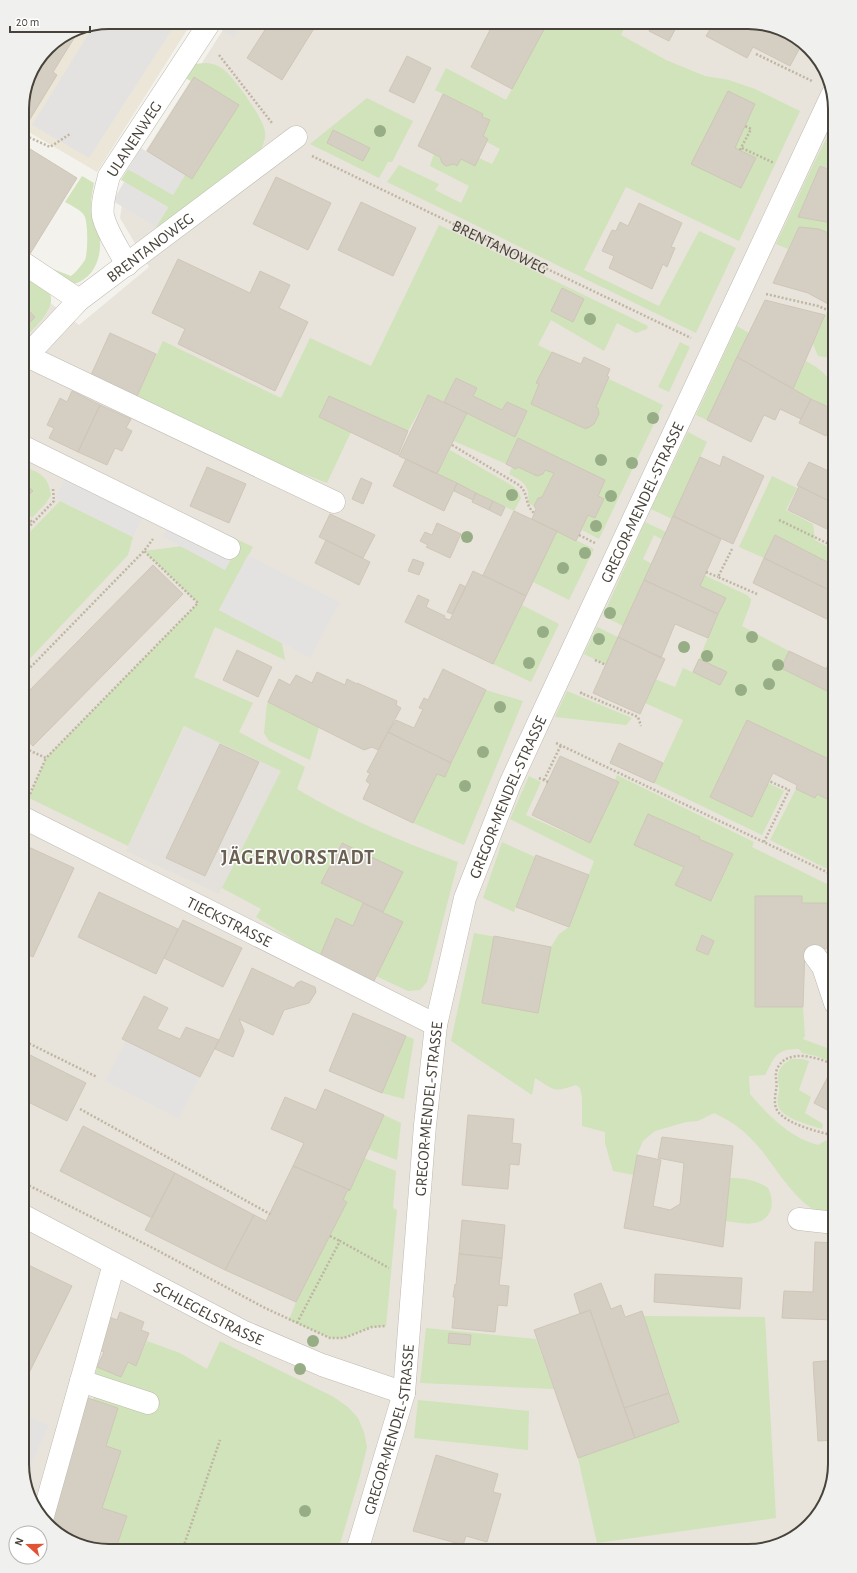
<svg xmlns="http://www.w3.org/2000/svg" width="857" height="1573" font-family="'Alegreya Sans',sans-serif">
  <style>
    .residential { fill: #e8e4db }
    .industrial { fill: #e4e1dd }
    .education { fill: #ece6d8 }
    .green { fill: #d0e3ba; fill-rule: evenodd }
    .parking { fill: #e4e2e0 }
    .building { fill: #d5cec3; stroke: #cfc6b7 }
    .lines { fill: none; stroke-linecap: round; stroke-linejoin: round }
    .minor-casing { stroke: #bfbaaf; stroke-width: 23 }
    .path { stroke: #bfb5a2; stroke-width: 2.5; stroke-dasharray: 2 2; stroke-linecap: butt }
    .minor { stroke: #fff; stroke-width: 22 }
    .tree { fill: #97ad86 }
    .labels { text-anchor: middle; stroke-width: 3; stroke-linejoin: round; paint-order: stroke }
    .street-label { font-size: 16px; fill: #48433a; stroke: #fff }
    .district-label { font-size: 20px; font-weight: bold; letter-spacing: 1px; fill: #6a6153; stroke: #fff }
    .rim { fill: none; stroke: #48433a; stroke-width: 2 }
  </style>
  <rect width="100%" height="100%" fill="#f4f2ec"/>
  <path class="residential" d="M228 22H754L797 37 828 75 835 109V1464L820 1512 782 1544 748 1551H103L60 1536 29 1498 22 1464V281L79 325 149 267 120 218 125 183Z"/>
  <path class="industrial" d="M185 726 281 771 219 894 126 851Z"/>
  <path class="education" d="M109 22H192L97 172 22 128V103L29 75 48 47 76 29Z"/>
  <path class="green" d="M548 22H627L621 35 666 60 705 76 729 80 755 89 800 111 739 241 626 187 584 270 659 306 699 231 736 248 696 333 387 182 399 165 439 184 435 190 461 203 469 186 430 166 434 154 440 157 442 162 446 166 454 164 457 166 461 159 479 158 492 164 500 149 487 142 488 139 483 136 490 120 482 117 483 114 435 90 446 68 506 100Z
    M206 63C212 63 217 65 223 69 233 76 264 119 265 132 266 140 262 148 258 155L161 230 156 227 168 207 121 180 128 169 173 195 185 175 192 179 239 105 195 77 191 81 183 77 194 64Z
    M367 98 413 121 392 162H388L379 178 310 144Z
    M835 122V171L816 164 820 166 798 217 835 223V236L819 229 799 227 788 249 776 244 814 163Z
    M82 176 94 183C92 193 90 204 92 214 94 220 98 225 99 231 103 253 97 277 74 284L49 273 53 269 71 276C76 272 81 266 85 260 88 252 88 225 85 217 82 210 72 206 65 202Z
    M439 225 648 326 647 329 636 333 617 323 604 351 551 320 538 345 552 352 537 383 539 384 531 404 586 429 587 427 588 428 596 407 609 379 663 405 599 539 582 530 588 515 595 518 604 499 598 496 605 480 518 438 506 464 454 441 467 413 515 437 527 412 507 402 502 410 473 396 477 388 456 378 444 402 428 395 408 431 329 396 320 417 351 432 327 483 301 473 282 476 137 396 163 341 281 398 310 338 371 366Z
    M22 270C30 276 40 282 47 289 62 305 32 330 22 340V331L35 317 22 304Z
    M827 312 835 316V340L832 358 818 356 813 344Z
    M737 326 749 333 707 420 696 415Z
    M680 342 690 347 669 392 658 387Z
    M806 361C816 367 830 374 831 388 832 393 828 401 826 406L793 389Z
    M688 432 707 442 672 519 651 509Z
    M450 450 513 486 518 491 521 498 514 511 437 474Z
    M22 466C40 473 48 475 51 495L46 503 32 518 22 508V501L33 491 22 480Z
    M512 467 516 469 518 467 537 476 543 474 545 470 554 473 542 497 538 498 534 506 528 503C530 485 524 482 509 474Z
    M772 476 797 488 786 510 813 524 815 540 835 551V566L775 535 764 558 739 547Z
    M60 501 133 537 128 555 22 667V540Z
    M645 522 666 532 663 540 654 535 643 559 652 564 623 626 603 616Z
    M216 529 253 547 219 610 282 643 285 660 215 627 194 677 253 703 239 732 305 767 297 789C347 819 402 842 458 862L427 982 420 990 408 991 376 976 402 922 383 912 402 872 341 843 321 883 363 903 353 926 336 918 320 956 256 917 261 909 222 888 281 771 184 726 128 846 29 798 46 758 198 603 144 551 183 546 225 570 212 535Z
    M557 531 594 549 569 600 533 582Z
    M704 575 747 595 751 599 750 605 742 626 789 651 781 668 835 695V762L747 720 710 797 768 783 784 791 762 835 654 783 683 720 645 703 655 679 675 687 683 668 720 684 726 672 699 659 725 598 700 586Z
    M522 605 559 624 531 682 493 664Z
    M597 627 618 637 606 665 584 654Z
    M486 690 523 701 464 845 413 823 437 774 445 777Z
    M567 691 632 718 626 725 555 717Z
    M268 702 319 727 310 760 269 741 264 733 267 703Z
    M617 775 754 842 752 847 835 888V903H802V896H755V1006L803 1007 805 1036 803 1039 835 1051V1063L816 1056 802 1053 799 1049C775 1049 775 1057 765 1075L749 1076 750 1094C769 1116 789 1137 818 1145L830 1138 835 1139V1217C799 1214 778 1168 756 1144 743 1129 732 1122 714 1113L698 1121 686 1122 655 1131 643 1141 637 1155 634 1175 613 1171 605 1143V1132L582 1126V1098L580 1088 576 1085C552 1093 555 1090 535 1078L532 1095 451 1041 474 933 551 947 559 934 569 927 594 861 510 819 529 776 541 782 526 815 589 843 619 782 615 780ZM648 814 700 837 699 839 733 854 712 901 676 885 684 867ZM703 935 714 941 708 955 696 950Z
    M796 789 815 798 817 794 835 803V873L770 840Z
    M502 842 535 857 514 912 483 898Z
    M406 1036 414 1039 404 1099 382 1093Z
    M791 1059H802L809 1061 799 1090 811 1097 805 1113 823 1124 822 1129C811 1125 781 1119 778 1105 776 1099 780 1093 779 1087 776 1073 779 1066 791 1059Z
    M384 1115 401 1123 397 1160 368 1149Z
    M364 1158 396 1171 393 1208 397 1210 386 1326 372 1327 344 1338H330L289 1320 296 1302 347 1202 343 1200 347 1191 350 1190Z
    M730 1178C743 1178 757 1180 768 1188 775 1202 773 1220 754 1223 745 1225 735 1222 725 1221Z
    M644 1316 765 1317 776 1518 597 1543 578 1458 679 1421Z
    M426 1328 536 1339 554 1389 420 1383Z
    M147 1341 180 1353 207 1369 220 1341 332 1396 348 1407 358 1418 364 1432 367 1447 360 1476 338 1551H115L127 1516 102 1508 121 1451 106 1446 118 1408 93 1400C97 1389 94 1378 97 1367L121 1377 128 1362 136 1365Z
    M418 1400 529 1411 528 1450 414 1438Z"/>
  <path class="parking" d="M109 22H177L89 158 32 125 94 25Z
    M220 22H244L234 38 217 27Z
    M141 148 185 175 173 195 128 169Z
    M124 182 168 208 156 227 113 201Z
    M67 475 145 513 133 537 55 498Z
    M171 522 234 554 225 570 163 537Z
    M248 555 340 602 310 658 219 610Z
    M126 1040 200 1077 179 1119 105 1081Z
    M22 1414 49 1425 25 1478 22 1464Z"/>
  <path class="building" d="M270 22H318L282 80 247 58Z
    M494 22H548L512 89 471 67Z
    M637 22H679L669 41 649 31 650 29Z
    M708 22H754L797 37 802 44 790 66 753 47 747 58 706 36 712 26 708 23Z
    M81 27 53 72 57 75 27 124 22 121V103L29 75 48 47 76 29Z
    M407 56 431 68 414 103 389 91Z
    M194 77 239 105 192 179 147 151Z
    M728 91 755 104 735 148 756 158 741 188 691 164Z
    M443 94 483 114 482 117 490 120 483 136 488 139 475 166 461 159 457 166 454 164 446 166 442 163 440 157 418 146Z
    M333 130 370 148 363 161 327 143Z
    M22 144 77 178 30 254 22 249Z
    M820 166 835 172V203L827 222 798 217Z
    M276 177 331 203 308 250 253 224Z
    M361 202 416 228 393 276 338 250Z
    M639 203 682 223 671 247 675 248 667 267 663 264 652 289 609 268 614 256 602 251 612 230 616 231 620 222 628 226Z
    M799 227 819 229 835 236V288L828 304 808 293 773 283Z
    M178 259 250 293 260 271 290 285 279 308 308 322 275 391 178 344 185 329 152 313Z
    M562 288 584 299 573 322 551 311Z
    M765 300 825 315 793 389 737 357Z
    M22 304 35 317 22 331Z
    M110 333 156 354 137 396 91 375Z
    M552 352 581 364 584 357 610 369 607 376 609 377 596 407 598 408 599 414 594 424 588 428 587 427 586 429 531 404 539 384 536 383Z
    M737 357 811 399 801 419 780 409 775 420 764 415 751 442 707 420Z
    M456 378 477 388 473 396 502 410 507 402 527 411 515 437 444 402Z
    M72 391 100 405 78 452 49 438 54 428 47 425 60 398 67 402Z
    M428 395 467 413 437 474 399 456Z
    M329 396 408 431 398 455 319 417Z
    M811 399 835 410V418L826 436 799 423Z
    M100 405 131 419 126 428 132 431 122 451 115 448 107 465 78 452Z
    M518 438 605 480 598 496 604 499 595 518 588 515 576 541 532 519 536 509 534 506 538 498 542 497 554 473 545 470 543 474 537 476 518 467 516 469 506 464Z
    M723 456 764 476 733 544 673 516 700 457 720 466Z
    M406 459 457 483 444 511 393 486Z
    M809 462 835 474V504L797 485Z
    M207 467 246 484 229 523 190 506Z
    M361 478 372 483 363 504 352 499Z
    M22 480 33 491 22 501Z
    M457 483 476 493 473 500 454 491Z
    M799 486 835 504V533L788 510Z
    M476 493 493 501 489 510 472 502Z
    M493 501 505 507 501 516 489 510Z
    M514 511 557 531 526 596 483 575Z
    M330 514 375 535 363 558 319 537Z
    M673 516 721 539 700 586 726 598 718 614 644 580Z
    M437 523 461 534 450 558 426 547 428 545 420 541 425 532 432 535Z
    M775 535 835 566V593L764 558Z
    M326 540 370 562 359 585 315 563Z
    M764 558 835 593V623L753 583Z
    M413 559 424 563 419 575 408 571Z
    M153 565 183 594 33 746 22 736V698Z
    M473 571 526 596 493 664 405 622 418 595 429 600 426 607 445 616 444 618 450 620Z
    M644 580 718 614 708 638 675 624 661 658 618 637Z
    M460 584 466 587 452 614 447 612Z
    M618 637 665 659 640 714 593 693Z
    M237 650 272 667 258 697 223 680Z
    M835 650V673L826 669Z
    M789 651 835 673V695L781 668Z
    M699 659 727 672 720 685 693 672Z
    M443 669 486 690 451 763 388 732 396 720 414 728 423 709 419 708 424 698 428 700Z
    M317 672 345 685 347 679 357 684V683L397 701 396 705 401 708 378 750 372 747 364 750 268 702 279 679 290 685 296 675 312 683Z
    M747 720 835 762V803L817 794 815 798 796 789 797 785 773 773 752 817 710 797Z
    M388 732 451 763 445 777 437 774 413 823 363 799 370 784 366 781 370 773 367 772Z
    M619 743 663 763 654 783 610 763Z
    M220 744 259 762 205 876 166 858Z
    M560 756 619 782 590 843 532 815Z
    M648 814 700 837 699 839 733 854 711 901 675 885 684 867 634 845Z
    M342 843 403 872 383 912 321 883Z
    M22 844 74 868 33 957 22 952V919L28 906 22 904Z
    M536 855 589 875 569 927 516 907Z
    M99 892 178 929 156 974 78 937Z
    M755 896H802V903H835V949L805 948 803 1007H755Z
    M363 903 403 922 374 981 320 956 336 918 353 926Z
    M183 920 242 948 223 987 164 958Z
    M702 935 714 941 708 955 696 950Z
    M494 936 551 947 538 1013 482 1003Z
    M252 968 294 988 297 983 301 981 315 987 316 992 309 1003 284 1010 273 1035 239 1019 244 1031 233 1057 215 1049Z
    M144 996 168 1008 157 1029 180 1039 186 1027 219 1040 200 1077 122 1039Z
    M353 1013 406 1036 382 1093 329 1071Z
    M22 1051 86 1083 67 1121 22 1099Z
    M833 1067 835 1068V1114L814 1103Z
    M325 1089 384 1115 350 1190 293 1166 304 1143 271 1129 285 1097 316 1110Z
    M468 1115 514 1119 512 1143 521 1144 519 1165 510 1164 508 1189 462 1185Z
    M83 1126 175 1173 152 1218 60 1171Z
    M662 1137 733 1146 723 1247 624 1228 637 1155 661 1160 653 1206 670 1210 680 1204 684 1163 658 1158Z
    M293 1166 350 1190 347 1191 343 1200 347 1202 296 1302 225 1270 254 1215 266 1221Z
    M175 1173 254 1215 225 1270 145 1230Z
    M462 1220 505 1225 502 1258 459 1254Z
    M815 1242 835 1243V1320L782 1318 784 1291 813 1292Z
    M459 1254 502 1258 499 1285 509 1286 507 1306 498 1305 495 1332 452 1328 455 1297H453L455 1284 456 1285Z
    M22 1262 72 1286 25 1381 22 1379Z
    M655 1274 742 1278 740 1309 654 1302Z
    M601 1283 611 1309 621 1305 625 1317 642 1311 669 1393 624 1408 590 1310 580 1314 574 1294Z
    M590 1310 635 1438 578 1458 534 1330Z
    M120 1312 144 1322 141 1330 149 1333 136 1366 128 1362 121 1377 97 1367 104 1352 94 1348 107 1316 117 1320Z
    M449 1333 471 1335 470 1345 448 1343Z
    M835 1360V1440L818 1441 813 1362Z
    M669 1393 679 1422 635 1438 624 1408Z
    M88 1398 118 1408 106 1446 121 1451 102 1508 127 1516 115 1551H103L60 1536 48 1521Z
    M436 1455 498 1474 493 1492 501 1494 487 1542 466 1536 463 1545 413 1531Z"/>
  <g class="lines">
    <defs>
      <g id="minor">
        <path d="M22 262 79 300"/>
        <path id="s2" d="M127 265C119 249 107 233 103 216 101 204 106 188 109 176L210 22"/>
        <path d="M27 356 334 502"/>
        <path id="s3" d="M22 361 79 300 296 137"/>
        <path d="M22 446 229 548"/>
        <path id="s4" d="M22 817 436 1025"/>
        <path d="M815 956 823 967 835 1003"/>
        <path id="s5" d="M22 1215 242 1331 322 1365 404 1393"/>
        <path d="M799 1219 835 1223"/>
        <path d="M81 1381 148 1403"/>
        <path d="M43 1516 114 1264"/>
        <path id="s6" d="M357 1551 404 1393 425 1125 436 1025 465 898 510 784 546 706 832 95"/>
      </g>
    </defs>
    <use href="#minor" class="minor-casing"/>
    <g class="path">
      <path d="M756 54 812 81"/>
      <path d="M219 55 272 123"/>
      <path d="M22 134 50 147 70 134"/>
      <path d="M742 148 774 163"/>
      <path d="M740 150 751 129 745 126"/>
      <path id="s1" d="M312 156 691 338"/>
      <path d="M766 294 818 306 835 313"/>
      <path d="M452 445 519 485C530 495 523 503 535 514"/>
      <path d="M22 512 33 523"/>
      <path d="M779 520 835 547"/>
      <path d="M22 534 54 501 53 489"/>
      <path d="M579 535 595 543"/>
      <path d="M732 549 718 577 757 594"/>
      <path d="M706 572 718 577"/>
      <path d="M595 660 606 665"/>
      <path d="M22 676 144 551 153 539"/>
      <path d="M582 692 581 693 638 717 641 726"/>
      <path d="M556 743 835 876"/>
      <path d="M22 747 46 758 198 603 144 551"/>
      <path d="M539 778 548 782"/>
      <path d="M544 780 561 745"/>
      <path d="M30 794 46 758"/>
      <path d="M764 842 789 790 769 781"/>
      <path d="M22 1040 97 1077"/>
      <path d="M80 1109 270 1214"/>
      <path d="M835 1136C819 1132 790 1125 779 1113 773 1106 775 1098 776 1090 778 1082 774 1077 777 1069 787 1047 819 1058 835 1065"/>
      <path d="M22 1182 151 1247 265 1308 330 1338H344L372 1327 385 1326"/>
      <path d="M330 1236 340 1241"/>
      <path d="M297 1323 340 1241 389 1268"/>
      <path d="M182 1551 220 1440"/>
    </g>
    <use href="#minor" class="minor"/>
  </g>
  <g class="tree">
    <circle cx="380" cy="131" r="6"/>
    <circle cx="590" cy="319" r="6"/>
    <circle cx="653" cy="418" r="6"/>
    <circle cx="601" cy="460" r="6"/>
    <circle cx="632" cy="463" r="6"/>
    <circle cx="512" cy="495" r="6"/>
    <circle cx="611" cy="496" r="6"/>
    <circle cx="596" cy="526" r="6"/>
    <circle cx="467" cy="537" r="6"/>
    <circle cx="585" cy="553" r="6"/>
    <circle cx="563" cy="568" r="6"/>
    <circle cx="610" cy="613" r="6"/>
    <circle cx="543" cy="632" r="6"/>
    <circle cx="752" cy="637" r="6"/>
    <circle cx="599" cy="639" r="6"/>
    <circle cx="684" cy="647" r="6"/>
    <circle cx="707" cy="656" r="6"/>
    <circle cx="529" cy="663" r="6"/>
    <circle cx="778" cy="665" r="6"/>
    <circle cx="769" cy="684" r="6"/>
    <circle cx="741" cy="690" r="6"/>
    <circle cx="500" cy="707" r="6"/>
    <circle cx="483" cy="752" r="6"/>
    <circle cx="465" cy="786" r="6"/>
    <circle cx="313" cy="1341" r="6"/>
    <circle cx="300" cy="1369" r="6"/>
    <circle cx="305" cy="1511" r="6"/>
  </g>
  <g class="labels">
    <g class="street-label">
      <text dy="6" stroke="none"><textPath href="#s2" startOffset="140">ULANENWEG</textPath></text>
      <text dy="6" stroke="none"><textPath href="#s1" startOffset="209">BRENTANOWEG</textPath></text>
      <text dy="6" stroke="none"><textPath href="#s3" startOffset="172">BRENTANOWEG</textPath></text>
      <text dy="6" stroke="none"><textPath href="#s6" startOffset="1098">GREGOR-MENDEL-STRASSE</textPath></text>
      <text dy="6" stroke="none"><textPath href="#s6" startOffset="774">GREGOR-MENDEL-STRASSE</textPath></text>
      <text dy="6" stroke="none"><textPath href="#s4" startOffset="232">TIECKSTRASSE</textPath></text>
      <text dy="6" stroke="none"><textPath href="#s6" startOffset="450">GREGOR-MENDEL-STRASSE</textPath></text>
      <text dy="6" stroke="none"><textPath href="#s5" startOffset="211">SCHLEGELSTRASSE</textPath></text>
      <text dy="6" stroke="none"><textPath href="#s6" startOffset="126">GREGOR-MENDEL-STRASSE</textPath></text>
    </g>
    <g class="district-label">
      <text x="298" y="864">JÄGERVORSTADT</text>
    </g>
  </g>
  <path d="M0 0H857V1573H0ZM109 29H748A80 80 0 0 1 828 109V1464A80 80 0 0 1 748 1544H109A80 80 0 0 1 29 1464V109A80 80 0 0 1 109 29Z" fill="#f0f0ef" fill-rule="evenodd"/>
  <path class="rim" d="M109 29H748A80 80 0 0 1 828 109V1464A80 80 0 0 1 748 1544H109A80 80 0 0 1 29 1464V109A80 80 0 0 1 109 29Z"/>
  <g transform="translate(28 1545) rotate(291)"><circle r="19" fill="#ffffff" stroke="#b6b4b0"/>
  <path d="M0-3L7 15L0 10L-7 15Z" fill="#e25235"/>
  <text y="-6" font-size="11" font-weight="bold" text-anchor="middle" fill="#48433a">N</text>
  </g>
  <path d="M10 26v6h80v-6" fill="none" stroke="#48433a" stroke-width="2"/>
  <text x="16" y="26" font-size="12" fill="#48433a" stroke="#ffffff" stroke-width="3" paint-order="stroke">20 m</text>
</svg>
